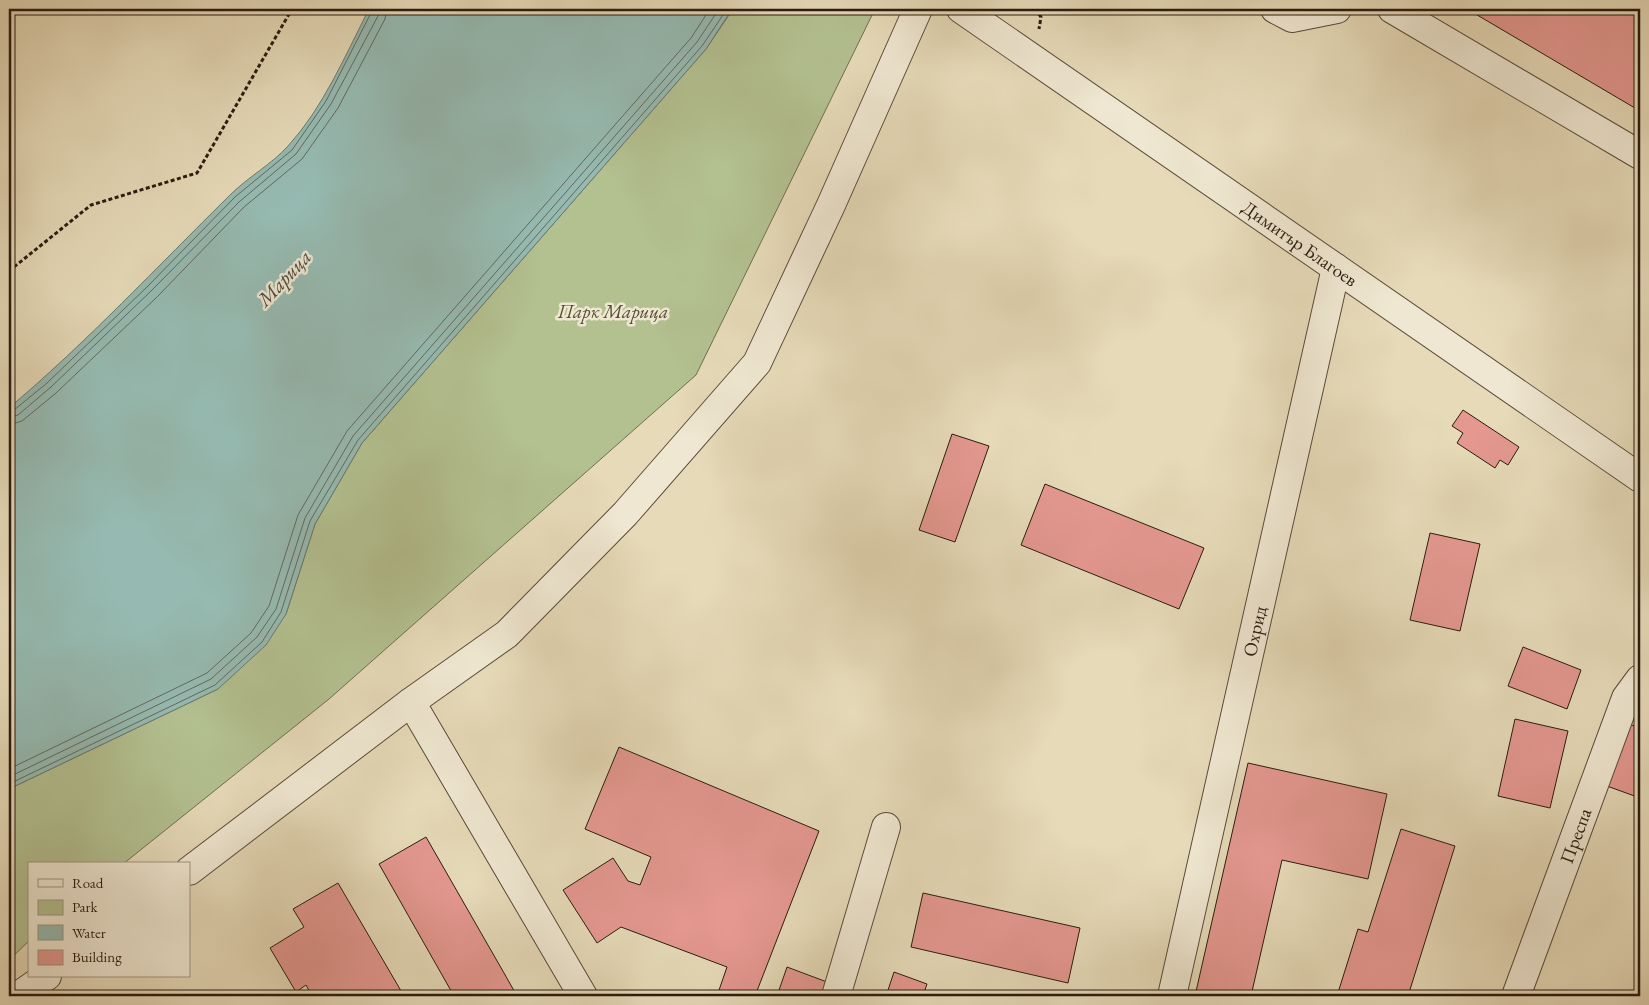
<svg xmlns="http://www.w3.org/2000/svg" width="1649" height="1005" font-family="'EB Garamond',serif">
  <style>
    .green { fill: #b3c090; stroke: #6f6e50 }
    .water { fill: #96bab1; stroke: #6b7a71 }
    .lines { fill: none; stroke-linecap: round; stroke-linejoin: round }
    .shore { stroke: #606a61; stroke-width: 1 }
    .building { fill: #e49890; stroke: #2b1b11 }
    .minor-casing { stroke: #5a4b3b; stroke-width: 30 }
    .path { stroke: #2b1b11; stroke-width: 3; stroke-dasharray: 4 2.5; stroke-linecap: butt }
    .minor { stroke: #efe7d1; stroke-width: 28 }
    .labels { text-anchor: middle; stroke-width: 5; stroke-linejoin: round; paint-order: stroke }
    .street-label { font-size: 19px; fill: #2b1b11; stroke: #efe7d1 }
    .park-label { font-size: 19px; font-style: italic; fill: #544d37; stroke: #efe7d1 }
    .water-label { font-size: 20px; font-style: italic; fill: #4b4b41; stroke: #efe7d1 }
  </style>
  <rect width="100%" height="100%" fill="#e6dab8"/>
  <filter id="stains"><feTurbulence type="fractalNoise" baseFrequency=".004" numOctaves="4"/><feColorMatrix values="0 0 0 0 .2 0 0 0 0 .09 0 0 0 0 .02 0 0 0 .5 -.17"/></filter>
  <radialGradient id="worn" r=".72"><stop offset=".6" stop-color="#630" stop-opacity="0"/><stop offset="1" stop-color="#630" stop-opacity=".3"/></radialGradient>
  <path class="green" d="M733 9H875L696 375 329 699 123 864H29V941L9 960V789L218 689 286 614 315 524 362 443 706 49Z"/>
  <path class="water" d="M369 9H732L706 49 362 443 315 524 286 614 266 645 218 689 9 789V408C87 342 157 267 230 195 248 177 272 164 288 146 323 108 346 54 369 9Z"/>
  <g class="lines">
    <path class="shore" d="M9 411 14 410 47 383 147 287 235 197 292 150 326 101 373 9
      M9 418 18 415 51 387 151 291 239 202 296 154 331 104 378 16 380 9
      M9 425 22 421 56 393 157 297 244 207 302 159 338 108 385 19 387 9
      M9 769 207 673 251 633 269 606 298 515 347 431 691 38 710 9
      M9 777 211 679 257 637 276 609 305 518 353 436 697 42 719 9
      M9 784 215 685 262 642 281 612 310 521 358 440 702 46 727 9"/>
  </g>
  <path class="building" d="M1467 9H1640V111Z
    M1463 410 1519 447 1508 465 1500 460 1495 468 1457 443 1463 433 1452 426Z
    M952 434 989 446 955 542 919 530Z
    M1045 484 1204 548 1179 609 1021 545Z
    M1430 533 1480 544 1460 631 1410 620Z
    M1523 647 1581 670 1567 709 1508 686Z
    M1515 719 1568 731 1550 808 1498 796Z
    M1629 724 1640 728V798L1607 786Z
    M619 747 819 831 755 996H717L727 967 621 927 597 943 563 890 613 858 628 881 640 885 651 857 585 829Z
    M1248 763 1387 794 1368 879 1282 860 1251 996H1195Z
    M1401 829 1455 846 1408 996H1337L1358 929 1368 932Z
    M426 837 504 973 517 996H454L379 864Z
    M338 883 404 996H312L306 985 296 992 270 948 304 927 293 909Z
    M923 893 1080 928 1068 983 911 947Z
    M787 967 827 982 821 996H777Z
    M894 972 927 984 923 996H886Z"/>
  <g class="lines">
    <defs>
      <g id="minor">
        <path id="s1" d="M961 9 1640 478"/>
        <path d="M1275 9 1292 18 1337 9"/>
        <path d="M1392 9 1640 155"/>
        <path d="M411 702 507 634 625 514 757 363 831 205 918 9"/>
        <path d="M189 871 411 702 583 996"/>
        <path d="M18 996 47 976"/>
        <path d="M836 996 886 827"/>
        <path id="s2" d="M1172 996 1336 268"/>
        <path id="s3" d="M1516 996 1626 698 1640 679"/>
      </g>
    </defs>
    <use href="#minor" class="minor-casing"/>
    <path class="path" d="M1035 9 1041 17 1039 29
      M9 271 91 205 197 173 292 9"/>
    <use href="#minor" class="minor"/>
  </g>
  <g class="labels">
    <g class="street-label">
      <text dy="7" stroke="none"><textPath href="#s1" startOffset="412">Димитър Благоев</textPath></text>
      <text dy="7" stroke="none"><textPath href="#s2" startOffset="374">Охрид</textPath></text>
      <text dy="7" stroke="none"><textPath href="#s3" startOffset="171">Преспа</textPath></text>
    </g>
    <g class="park-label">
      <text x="613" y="318">Парк Марица</text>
    </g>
    <g class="water-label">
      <text transform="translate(284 278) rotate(-47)" y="7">Марица</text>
    </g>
  </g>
  <rect width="1649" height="1005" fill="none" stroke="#e6dab8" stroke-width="30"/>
  <rect x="10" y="10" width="1629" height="985" fill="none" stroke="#2b1b11" stroke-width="2.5"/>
  <rect x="15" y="15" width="1619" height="975" fill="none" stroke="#2b1b11"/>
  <rect x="28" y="862" width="162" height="115" fill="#efe7d1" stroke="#a19584"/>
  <rect x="38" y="879" width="25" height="8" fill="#efe7d1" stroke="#a19584"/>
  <text x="72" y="888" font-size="15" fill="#2b1b11">Road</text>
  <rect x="38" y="900" width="25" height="15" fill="#b3c090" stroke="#a19584"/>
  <text x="72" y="912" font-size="15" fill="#2b1b11">Park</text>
  <rect x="38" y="925" width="25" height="15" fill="#96bab1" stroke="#a19584"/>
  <text x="72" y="938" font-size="15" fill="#2b1b11">Water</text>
  <rect x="38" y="950" width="25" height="15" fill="#e49890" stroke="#a19584"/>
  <text x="72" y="962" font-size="15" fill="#2b1b11">Building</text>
  <rect width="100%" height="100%" filter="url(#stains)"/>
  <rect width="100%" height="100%" fill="url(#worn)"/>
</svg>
